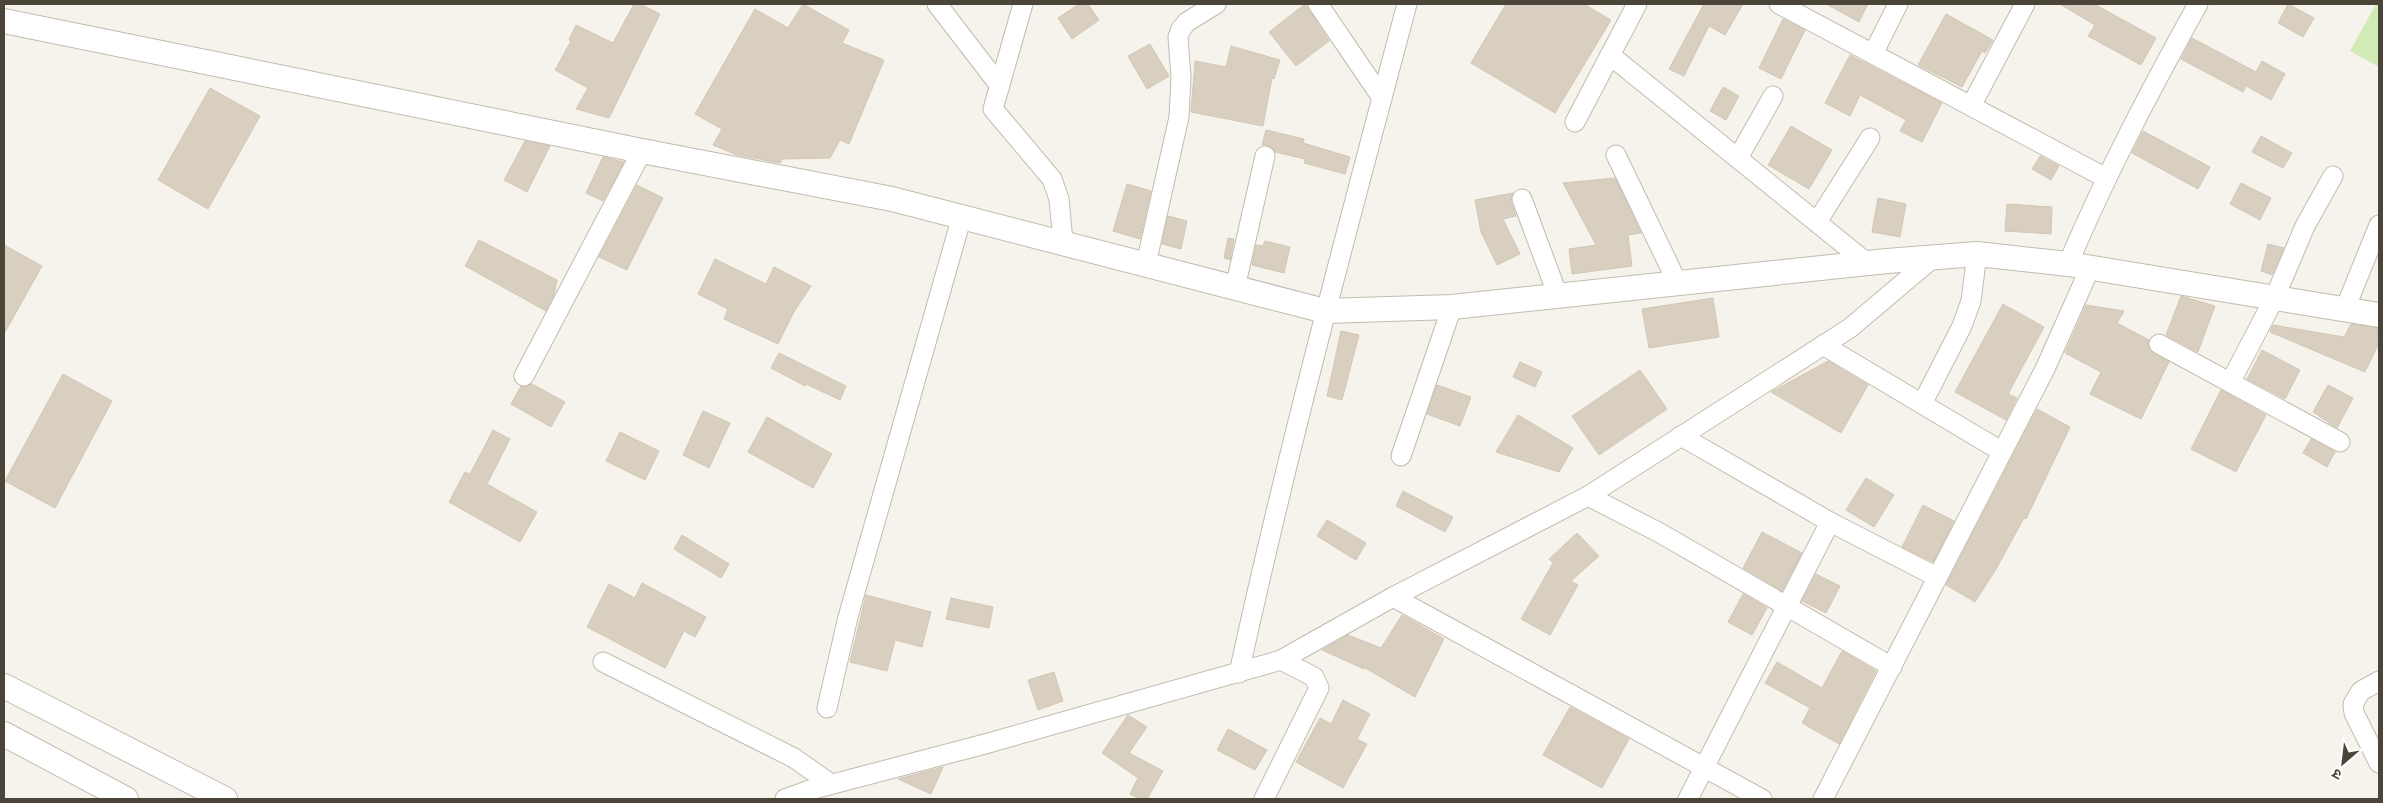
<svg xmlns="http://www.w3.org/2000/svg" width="2383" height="803" font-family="Overpass,'Noto Sans Devanagari',sans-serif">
<rect width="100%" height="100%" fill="#f6f3ec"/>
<polygon fill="#d2eab5" points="2376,4 2379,4 2379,67 2350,51"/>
<g fill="#d8cfc1" stroke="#d3c7b4">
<polygon points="634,4 640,4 660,14 609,118 576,109 588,88 555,70 571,41 569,40 576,25 613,43"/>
<polygon points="803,4 849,30 842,43 884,60 849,144 840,140 830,158 782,159 780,163 737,155 713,145 722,129 695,114 755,9 788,28"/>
<polygon points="1079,4 1088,4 1099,20 1072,39 1058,18"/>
<polygon points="1305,4 1329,41 1296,66 1269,32"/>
<polygon points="1506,4 1584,4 1611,20 1555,113 1471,63"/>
<polygon points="1704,4 1743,4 1725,35 1709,26 1684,76 1669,69"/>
<polygon points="1826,4 1868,4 1859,22"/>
<polygon points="2060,4 2094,4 2156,38 2141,65 2088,36 2095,25"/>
<polygon points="2288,4 2314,18 2303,37 2278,23"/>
<polygon points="1946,14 1993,40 1985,53 1982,51 1962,87 1918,65"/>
<polygon points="1783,19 1805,30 1781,79 1759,68"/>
<polygon points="2192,38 2256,72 2262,61 2285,74 2271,100 2246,86 2243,92 2181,59"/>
<polygon points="1150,44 1169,76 1147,89 1128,56"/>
<polygon points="1231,46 1280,60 1274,79 1272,78 1263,126 1191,112 1195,61 1226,67"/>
<polygon points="1850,55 1942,103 1922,142 1900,131 1906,120 1860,95 1850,116 1825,103"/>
<polygon points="1723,87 1739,96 1726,120 1710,111"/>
<polygon points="210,88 260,116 208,209 158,180"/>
<polygon points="1791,126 1832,150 1809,189 1768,165"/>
<polygon points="1266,130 1304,139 1303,143 1350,157 1345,174 1304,163 1305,159 1275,152 1268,145 1262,145"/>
<polygon points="2143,131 2210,167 2198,189 2132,153"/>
<polygon points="2261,136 2292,153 2283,168 2252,152"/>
<polygon points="525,141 550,146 527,192 504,180"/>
<polygon points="2040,156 2059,166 2051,180 2032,169"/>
<polygon points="603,157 624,162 603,201 586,193"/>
<polygon points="1615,178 1641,233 1628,235 1632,266 1572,274 1569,249 1596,245 1563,183"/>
<polygon points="2241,183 2271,198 2260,220 2230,204"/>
<polygon points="1127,184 1151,191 1140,239 1113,231"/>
<polygon points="637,185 663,198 627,270 599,257"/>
<polygon points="1513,193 1511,202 1516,216 1503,219 1520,254 1497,265 1481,232 1475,200"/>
<polygon points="1878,198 1906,204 1900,237 1872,232"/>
<polygon points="2007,204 2052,207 2051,234 2005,231"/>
<polygon points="1168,216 1187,221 1181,249 1162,244"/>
<polygon points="1228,238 1234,239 1230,260 1224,258"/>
<polygon points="479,240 557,280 554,295 546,311 465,266"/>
<polygon points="1265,241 1290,247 1284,273 1252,265 1256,245 1263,246"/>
<polygon points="2268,244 2284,248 2272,275 2261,271"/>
<polygon points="4,245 42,266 4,334"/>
<polygon points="715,259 766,284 774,267 811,286 794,312 778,344 724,319 728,309 698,294"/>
<polygon points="2181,296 2215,306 2198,352 2166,335"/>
<polygon points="1713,298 1719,337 1649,348 1642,309"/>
<polygon points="2003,304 2044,327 2008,394 2017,398 2006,420 1955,392"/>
<polygon points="2086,305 2124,311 2117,323 2149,340 2150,350 2169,362 2141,419 2090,394 2101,372 2065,353"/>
<polygon points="2351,324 2379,328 2379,343 2365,372 2270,332 2273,325 2344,337"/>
<polygon points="1341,331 1359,335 1342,400 1327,396"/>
<polygon points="2262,350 2300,370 2285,399 2247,379"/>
<polygon points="779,353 846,386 840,400 806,384 805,386 771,368"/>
<polygon points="1828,361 1868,385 1841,433 1771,392"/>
<polygon points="1520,362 1542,372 1535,387 1513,377"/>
<polygon points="1640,370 1667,409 1599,455 1572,416"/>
<polygon points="63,374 112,401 55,508 5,481"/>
<polygon points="532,384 565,402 551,427 511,404 521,386 525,387"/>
<polygon points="1437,385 1471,397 1460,426 1427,414"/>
<polygon points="2328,385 2353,398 2337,428 2313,412"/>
<polygon points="2221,390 2266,415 2236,472 2191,449"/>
<polygon points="2037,409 2070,427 2026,519 2024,518 1996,569 1975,602 1946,585"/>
<polygon points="703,411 730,423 709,468 683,455"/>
<polygon points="1518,415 1573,448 1559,472 1496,452"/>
<polygon points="767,417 832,454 813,488 748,452"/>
<polygon points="493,430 510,439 487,484 537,512 520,542 449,502 465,472 470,474"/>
<polygon points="620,432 659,451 645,480 606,461"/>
<polygon points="2311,439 2335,452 2327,467 2303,453"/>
<polygon points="1866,478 1894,495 1874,527 1846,510"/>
<polygon points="1403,491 1453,517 1445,532 1396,506"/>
<polygon points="1923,505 1954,521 1933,562 1902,547"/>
<polygon points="1327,520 1366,543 1356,560 1317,536"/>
<polygon points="1762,532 1802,553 1782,591 1743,568"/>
<polygon points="1577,533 1599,556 1571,581 1578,585 1550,635 1521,619 1553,563 1549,559"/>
<polygon points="682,535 729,564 721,578 674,549"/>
<polygon points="1816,574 1840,586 1826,613 1802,601"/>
<polygon points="642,583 706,617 695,637 684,631 665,668 587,627 609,584 635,598"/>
<polygon points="1743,594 1767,608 1752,635 1728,622"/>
<polygon points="866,595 931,612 922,647 895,640 887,671 850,662"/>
<polygon points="951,598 993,607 989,628 946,619"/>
<polygon points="1402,615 1444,639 1415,697 1365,668 1364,669 1322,650 1348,635 1381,648"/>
<polygon points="1842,651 1876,671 1839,744 1802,723 1810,708 1765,683 1777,662 1822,688"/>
<polygon points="1054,672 1063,701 1038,710 1028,680"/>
<polygon points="1343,700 1370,714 1357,739 1367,744 1343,788 1296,762 1320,718 1331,724"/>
<polygon points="1570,707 1629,739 1602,788 1543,755"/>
<polygon points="1128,715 1147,727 1129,753 1163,771 1147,799 1140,799 1130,794 1138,778 1102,753"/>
<polygon points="1228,729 1267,750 1255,770 1217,750"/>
<polygon points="943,767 931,794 898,779"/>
</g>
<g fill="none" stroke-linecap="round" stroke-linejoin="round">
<g stroke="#c2bbae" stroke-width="21">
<g id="minor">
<polyline points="937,4 1000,86"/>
<polyline points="1023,4 993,109 1052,179 1059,199 1063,242"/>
<polyline points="1318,4 1382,98"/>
<polyline points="1779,4 2106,178"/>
<polyline points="1873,54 1898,4"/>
<polyline points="1610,55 1867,263"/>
<polyline points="1971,106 2025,4"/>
<polyline points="1575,122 1637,4"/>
<polyline points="1616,155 1678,284"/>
<polyline points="1738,158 1773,96"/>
<polyline points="1522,199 1558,296"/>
<polyline points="1817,222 1870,138"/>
<polyline points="1146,264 1179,117 1181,77 1178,37 1181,29 1187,22 1216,4"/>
<path d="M2068,264C2106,174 2151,89 2198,4"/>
<polyline points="1235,288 1265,156"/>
<polyline points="2345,309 2379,225"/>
<polyline points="2159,344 2340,442"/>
<polyline points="1823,345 2001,451"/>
<polyline points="524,376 642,151"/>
<polyline points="2231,381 2275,297 2305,226 2333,176"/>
<polyline points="1922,404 1962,326 1971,301 1977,254"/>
<polyline points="1681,436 1830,522 1937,577"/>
<polyline points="1401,456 1452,307"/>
<polyline points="1588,496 1660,533 1892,667"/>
<polyline points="1393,597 1762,799"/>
<polyline points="603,662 794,758 831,784"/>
<path d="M1239,673C1288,448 1348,226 1407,4"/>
<polyline points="2379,681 2361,691 2353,704 2354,713 2379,763"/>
<polyline points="827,708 848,617 962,216"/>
<polyline points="785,799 810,790 985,744 1281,660 1393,597 1588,496 1850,328 1934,257"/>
<polyline points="1264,799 1319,688 1314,677 1281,660"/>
<polyline points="1688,799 1830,522"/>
<polyline points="1823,799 2045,369 2090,268"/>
</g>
</g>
<g stroke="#c2bbae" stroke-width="26">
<g id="tertiary">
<polyline points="4,21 642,151 892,199 1325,311 1452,307 1887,261 1977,254 2068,264 2379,315"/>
<polyline points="4,686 225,799"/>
<polyline points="4,734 126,799"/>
</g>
</g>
<use href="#minor" stroke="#fff" stroke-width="19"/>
<use href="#tertiary" stroke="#fff" stroke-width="24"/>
</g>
<rect width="2383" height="803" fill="none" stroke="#4b4439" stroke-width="10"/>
<g transform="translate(2343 763) rotate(208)" stroke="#ffffff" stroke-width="4" paint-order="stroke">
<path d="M0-4L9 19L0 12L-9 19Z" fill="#4b4439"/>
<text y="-8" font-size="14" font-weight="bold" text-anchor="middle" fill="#4b4439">उ</text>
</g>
</svg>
